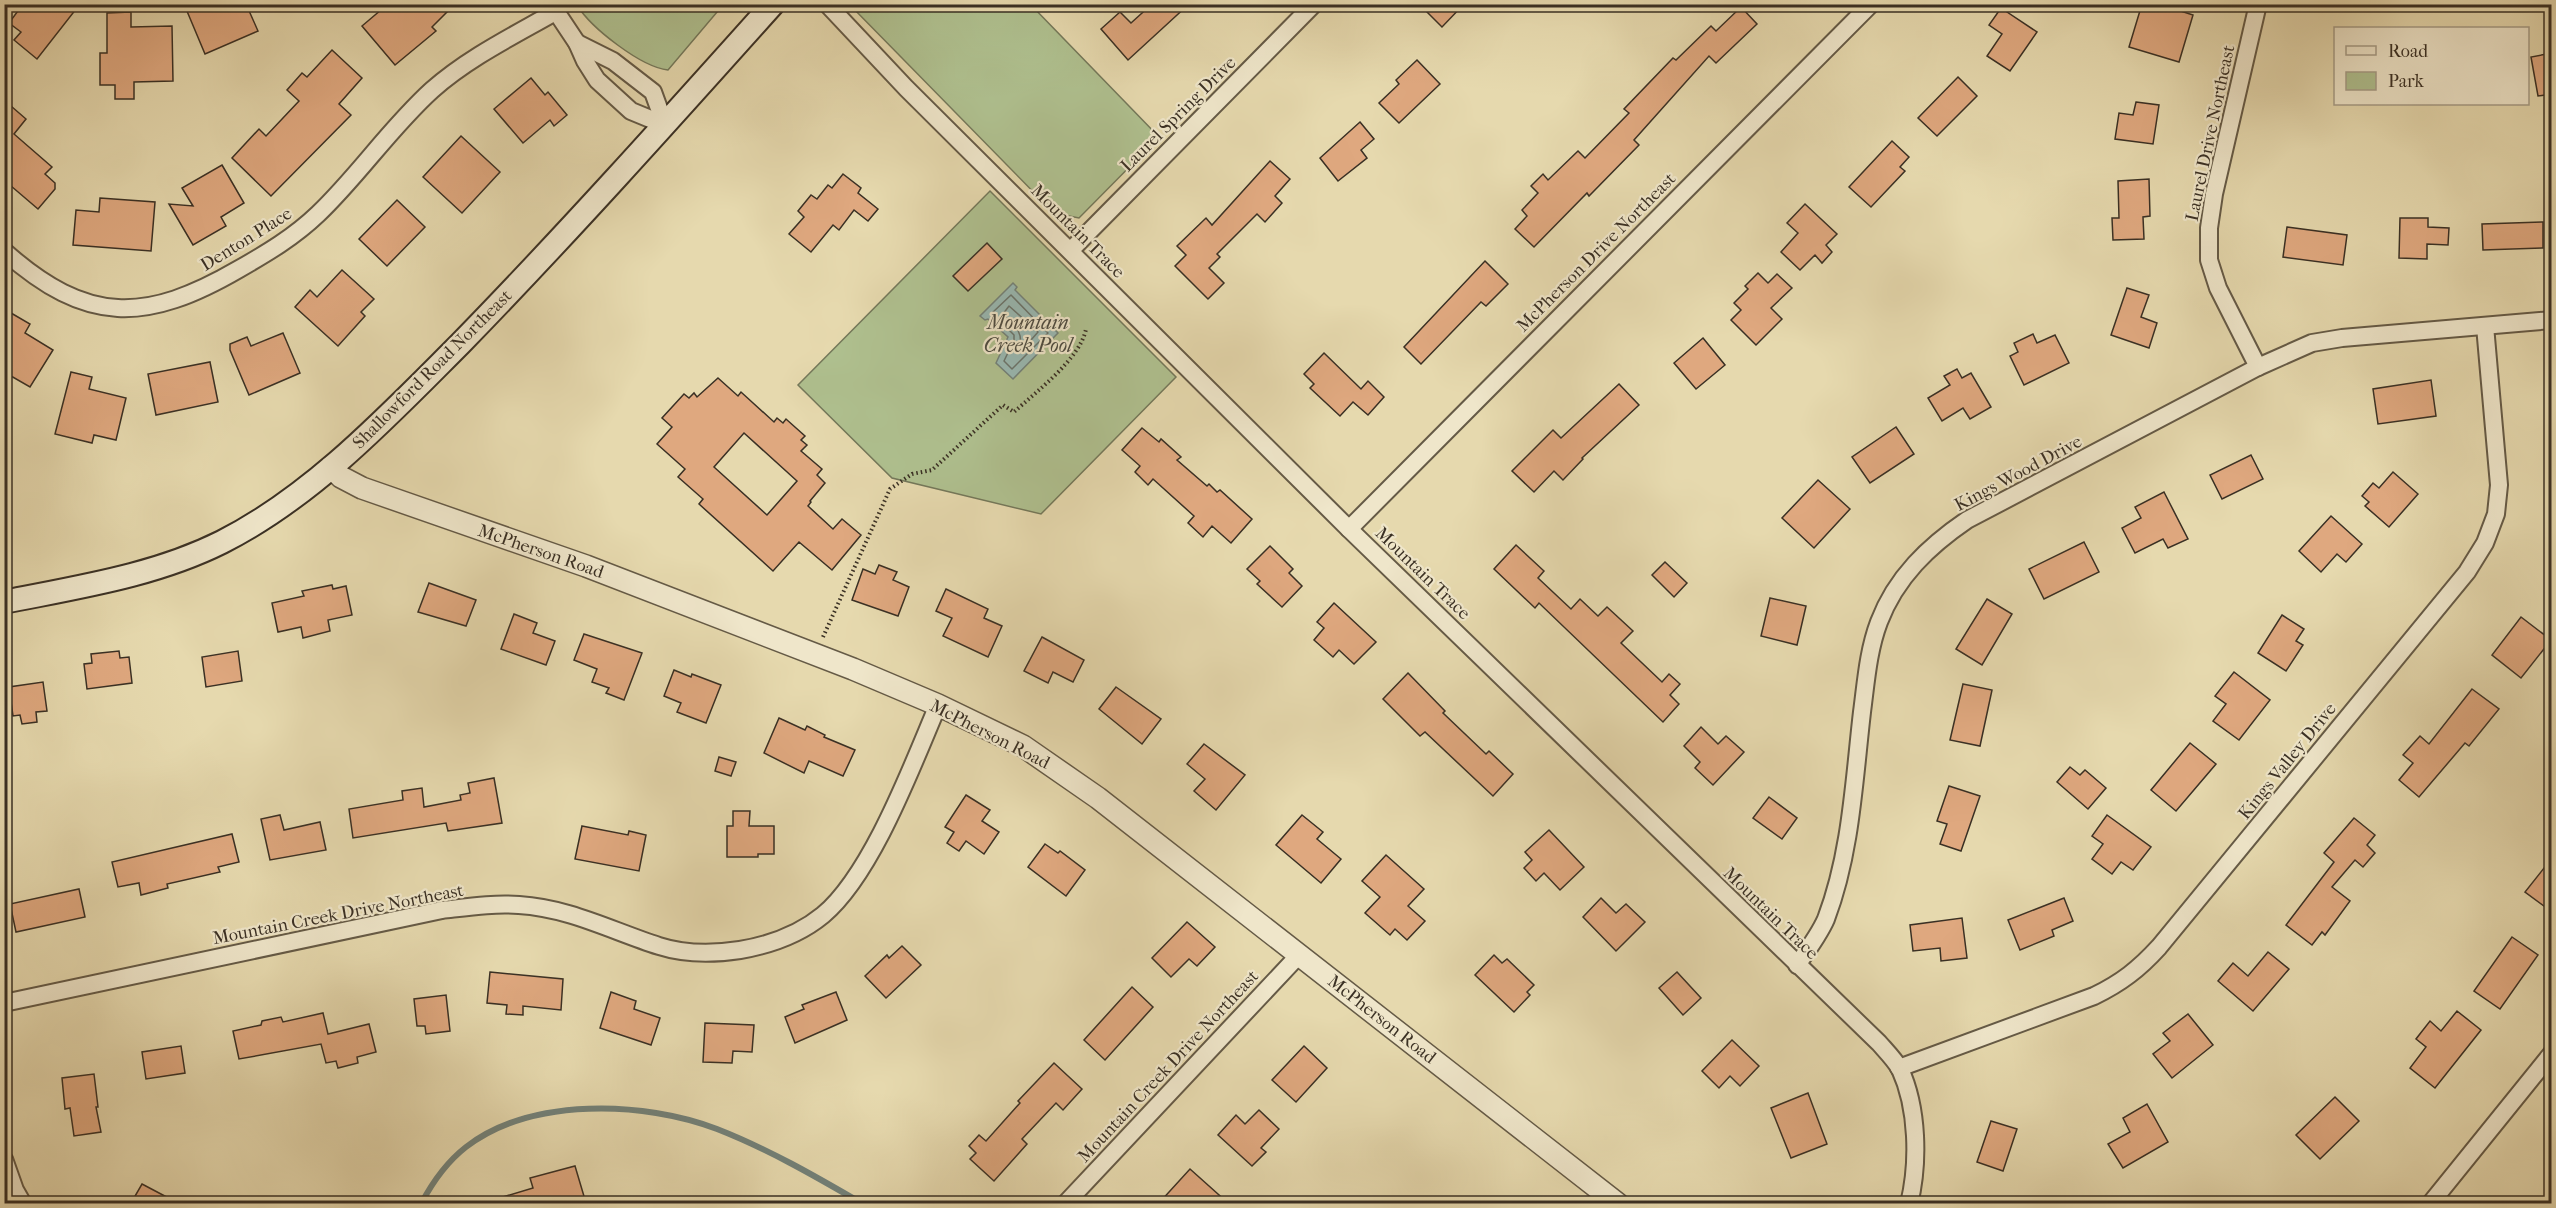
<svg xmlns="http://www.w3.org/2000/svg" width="2556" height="1208" font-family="'IM FELL French Canon',serif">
<rect width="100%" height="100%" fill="#e6d9ae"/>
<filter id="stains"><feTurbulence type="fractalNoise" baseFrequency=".00333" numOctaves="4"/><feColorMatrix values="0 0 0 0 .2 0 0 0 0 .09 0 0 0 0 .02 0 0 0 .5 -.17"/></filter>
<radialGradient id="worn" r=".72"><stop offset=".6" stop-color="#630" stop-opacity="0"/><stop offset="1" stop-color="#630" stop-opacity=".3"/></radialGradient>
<g fill="#afc08f" stroke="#74785a" stroke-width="1.5">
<path d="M577,5H723L668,70C641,67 591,28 577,5Z"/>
<polygon points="850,5 1031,5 1159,137 1079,218 1054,213"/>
<polygon points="990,191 1176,377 1041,514 892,478 798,385"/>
</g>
<polygon fill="#99b9b3" stroke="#73827a" stroke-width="1.5" points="1013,283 1017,287 1015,290 1058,333 1013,379 996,363 1008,337 988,319 985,320 980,316"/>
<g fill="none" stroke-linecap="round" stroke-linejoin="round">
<g stroke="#6a746c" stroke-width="1.5">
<polygon points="1011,295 1048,333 1012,369 1004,361 1014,340 1014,335 992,313"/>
<path d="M1009,306L1038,332L1024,348L1020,346C1023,330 1013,325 1003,314Z"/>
</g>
<path stroke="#73827a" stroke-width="6" d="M421,1204C432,1183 448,1161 466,1147C531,1097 644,1101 717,1129C768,1149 815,1176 863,1204"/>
</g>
<g fill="#dfa87f" stroke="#3a3024" stroke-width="1.5" fill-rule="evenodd">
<polygon points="23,4 80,4 37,59 14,40 21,32 9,23"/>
<polygon points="184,4 246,4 258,31 205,54"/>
<polygon points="388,4 455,4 432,27 436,31 395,65 362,26"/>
<polygon points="1152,4 1189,4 1128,60 1101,29 1120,12 1131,23"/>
<polygon points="1419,4 1464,4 1442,27"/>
<polygon points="2142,4 2159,4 2193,15 2179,62 2129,47"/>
<polygon points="1741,7 1757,24 1716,63 1709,56 1634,140 1639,145 1589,196 1587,193 1534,247 1515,229 1527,216 1522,210 1538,193 1531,186 1543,174 1548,180 1578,151 1585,158 1629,113 1624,109 1673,58 1676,60 1711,26 1716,31"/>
<polygon points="2001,8 2037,32 2010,71 1987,56 2002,34 1989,25"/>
<polygon points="131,12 131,27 172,26 173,81 134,82 134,99 115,99 115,85 100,85 100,53 107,53 107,13"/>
<polygon points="332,50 362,78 339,104 351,115 271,196 232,158 259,129 266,136 299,101 287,90 302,73 307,77"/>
<polygon points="2552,53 2552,94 2538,96 2531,57"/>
<polygon points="1417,60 1440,84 1399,123 1379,103 1399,84 1396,80"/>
<polygon points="1958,77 1977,96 1937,136 1918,118"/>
<polygon points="531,78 545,95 548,92 567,115 554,126 550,120 523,143 494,109"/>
<polygon points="4,100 26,119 14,134 52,167 45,174 55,183 55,189 38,209 4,180"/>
<polygon points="2136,102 2159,105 2153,144 2115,139 2119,113 2133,115"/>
<polygon points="1360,122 1374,139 1361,150 1367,158 1338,181 1320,158"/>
<polygon points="461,136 500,172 462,213 423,177"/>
<polygon points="1892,141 1909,157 1900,167 1905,171 1871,207 1849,187"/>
<polygon points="1270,161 1290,179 1275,196 1282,203 1265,222 1257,214 1217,254 1220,257 1209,268 1224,283 1208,299 1175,266 1186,255 1177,246 1206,218 1212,225"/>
<polygon points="222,165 244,203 221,217 226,226 193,245 169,204 193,206 182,188"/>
<polygon points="843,174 861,188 858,193 878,209 868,221 854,210 839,230 833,225 811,252 789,234 804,217 798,211 811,195 817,199 828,185 832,188"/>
<polygon points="2149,179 2150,216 2143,217 2144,239 2113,240 2112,218 2119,218 2118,181"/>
<polygon points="100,198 155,202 151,251 73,245 76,210 99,212"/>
<polygon points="397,200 425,227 387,266 359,239"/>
<polygon points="1805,204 1837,234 1826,245 1832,252 1822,263 1815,255 1800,270 1781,252 1798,233 1787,223"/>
<polygon points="2400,218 2428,218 2428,227 2449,228 2448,245 2427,244 2427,259 2399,258"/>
<polygon points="2543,222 2543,248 2483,250 2482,224"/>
<polygon points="2287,227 2347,235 2343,265 2283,257"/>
<polygon points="987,243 1002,259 968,291 953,276"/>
<polygon points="1485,261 1508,284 1486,306 1481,302 1421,364 1404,347"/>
<polygon points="342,270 374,299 361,312 365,316 338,346 295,307 310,290 317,297"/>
<polygon points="1758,273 1768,283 1777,274 1792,288 1771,308 1782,319 1756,345 1731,320 1741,310 1734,303 1748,289 1745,286"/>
<polygon points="2127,288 2149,295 2141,317 2157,323 2149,348 2111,335"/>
<polygon points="11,313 30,324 25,333 53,350 30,387 4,372 4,324"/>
<polygon points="283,333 300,373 249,395 230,350 230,344 247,337 251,346"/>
<polygon points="2033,334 2037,343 2055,335 2069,363 2024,385 2010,356 2018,352 2014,343"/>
<polygon points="1703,338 1725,365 1696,389 1674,363"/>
<polygon points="1324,353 1361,389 1368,381 1384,397 1368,415 1353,402 1340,416 1310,388 1314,384 1304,374"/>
<polygon points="210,362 218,402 156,415 148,374"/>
<polygon points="1957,369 1962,378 1971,373 1991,407 1970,419 1963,408 1942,421 1928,398 1950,385 1944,376"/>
<polygon points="71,372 92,377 89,389 126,398 116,440 94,435 92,443 55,434"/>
<path d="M718,378L738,396L741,392L774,422L777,418L783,423L786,419L805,436L801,440L807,445L801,451L822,469L817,475L825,483L810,501L811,502L808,506L833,529L842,519L861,535L832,570L799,542L773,571L699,504L703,499L678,477L685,469L657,444L672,427L662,418L684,394L689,398L694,393L697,397ZM744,433L797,481L767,515L714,467Z"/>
<polygon points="2431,380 2436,416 2378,424 2373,389"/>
<polygon points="1619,384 1639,405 1582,458 1583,459 1563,480 1554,471 1534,492 1512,471 1553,430 1561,438"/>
<polygon points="1896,427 1914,454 1870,483 1852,457"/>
<polygon points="1142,428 1159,442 1161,439 1181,457 1177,460 1207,486 1209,484 1217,492 1220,490 1252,519 1231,543 1212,526 1203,537 1188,523 1194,516 1153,479 1148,485 1135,472 1140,466 1122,450"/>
<polygon points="2251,455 2263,479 2222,499 2210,475"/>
<polygon points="2393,472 2418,494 2389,527 2365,506 2369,502 2362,496 2373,483 2379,488"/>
<polygon points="1818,480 1850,509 1814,548 1782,518"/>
<polygon points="2164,492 2188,539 2168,548 2163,539 2135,553 2122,528 2141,518 2135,507"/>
<polygon points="2331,516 2362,544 2346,562 2337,554 2321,572 2299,551"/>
<polygon points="2084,542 2099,572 2044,599 2029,569"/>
<polygon points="1516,545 1544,571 1538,578 1571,609 1580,599 1598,616 1607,607 1633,631 1621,643 1662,682 1669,674 1680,684 1670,695 1679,704 1663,722 1539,603 1535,608 1494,569"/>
<polygon points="1270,546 1293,569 1289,573 1302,586 1282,607 1257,584 1260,581 1247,569"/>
<polygon points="1665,562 1687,583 1674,597 1652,575"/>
<polygon points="879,565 897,572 893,580 909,587 898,616 852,600 863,569 875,574"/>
<polygon points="429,583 476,600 466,626 418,612"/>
<polygon points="332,585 333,589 346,586 352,615 328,620 330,631 303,638 301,627 278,632 272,603 304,596 302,591"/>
<polygon points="946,589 988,609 984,618 1002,626 988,657 943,636 952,618 936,611"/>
<polygon points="1770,598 1806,606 1797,645 1761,636"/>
<polygon points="1987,599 2012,614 1982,665 1956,649"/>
<polygon points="1334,603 1376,642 1354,664 1339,650 1333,657 1314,640 1324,628 1317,622"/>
<polygon points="514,614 537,623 533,633 555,641 546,665 501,649"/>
<polygon points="2282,615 2304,629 2296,641 2303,645 2286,671 2258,653"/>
<polygon points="2521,617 2551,640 2521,678 2492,655"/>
<polygon points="584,634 642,653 624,700 606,693 609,688 592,682 597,669 574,660"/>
<polygon points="1042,637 1084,660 1073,682 1053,672 1048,683 1024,671"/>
<polygon points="119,651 120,658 129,657 132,683 87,689 84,664 92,663 91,654"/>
<polygon points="238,651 242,681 206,687 202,657"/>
<polygon points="674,670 691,677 692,674 721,685 706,723 677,712 681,703 664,696"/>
<polygon points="2234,672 2270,700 2239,740 2213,721 2226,704 2215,696"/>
<polygon points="1408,673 1445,711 1443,713 1486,754 1489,751 1513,774 1493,796 1425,732 1420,736 1383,699"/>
<polygon points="43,682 47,711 36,712 37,722 22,724 20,715 13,716 9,687"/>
<polygon points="1963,684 1992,690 1980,746 1950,740"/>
<polygon points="1116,687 1161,719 1142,744 1099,709"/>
<polygon points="2472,689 2499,709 2469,746 2465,743 2419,797 2399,780 2413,763 2403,755 2420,736 2429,744"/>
<polygon points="779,718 805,730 807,726 825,735 824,737 855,750 843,776 809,761 804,773 764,753"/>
<polygon points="1701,727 1718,744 1726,736 1744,752 1713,785 1695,768 1700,762 1684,746"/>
<polygon points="2190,743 2216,764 2176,811 2151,790"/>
<polygon points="1204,744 1245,775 1216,810 1194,791 1205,779 1187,764"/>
<polygon points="719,757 736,762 731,776 715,771"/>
<polygon points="2070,767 2080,775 2085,770 2106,788 2088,809 2057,782"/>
<polygon points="494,778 502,823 448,831 446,823 353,838 349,809 403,800 402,791 422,788 424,807 461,800 460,795 470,793 468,783"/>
<polygon points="1949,786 1980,796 1961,851 1940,844 1947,824 1937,821"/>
<polygon points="966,795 990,810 982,821 999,832 984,854 966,841 959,851 947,843 954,832 945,827"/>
<polygon points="1769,797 1797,818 1782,839 1753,818"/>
<polygon points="733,811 750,811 749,826 774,826 774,854 758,854 758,857 727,857 727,826 733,826"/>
<polygon points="280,815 284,830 320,822 326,850 270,860 261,819"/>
<polygon points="1302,815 1323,832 1317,839 1341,859 1321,883 1276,845"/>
<polygon points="2107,815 2151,847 2133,870 2121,862 2112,874 2092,859 2103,844 2092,836"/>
<polygon points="2354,818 2375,835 2367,845 2375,853 2363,867 2355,860 2332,887 2350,901 2325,935 2322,932 2312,945 2286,925 2334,862 2324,853"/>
<polygon points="582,826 628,835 629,831 646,835 639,871 575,859"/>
<polygon points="1549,830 1584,867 1560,890 1544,873 1536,881 1524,868 1532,860 1525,852"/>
<polygon points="232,834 239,862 218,867 220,872 167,884 168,888 141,895 139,883 118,887 112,862"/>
<polygon points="1045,844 1058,853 1060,851 1085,870 1066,896 1028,867"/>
<polygon points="1386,855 1424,889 1408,906 1425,921 1407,940 1395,929 1390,935 1365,913 1380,897 1362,881"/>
<polygon points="2552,858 2552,912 2525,892"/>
<polygon points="79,889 85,917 16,932 10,904"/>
<polygon points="1601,898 1616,913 1626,904 1645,922 1616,951 1583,917"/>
<polygon points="2064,898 2073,921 2052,930 2054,936 2020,950 2008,920"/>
<polygon points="1962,918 1967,958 1941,961 1940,948 1913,951 1910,925"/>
<polygon points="1187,922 1215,947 1197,966 1189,959 1171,977 1152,958"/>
<polygon points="2512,937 2538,955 2500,1009 2474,991"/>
<polygon points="902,946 921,965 886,998 865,976 887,955 889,958"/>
<polygon points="2268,952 2289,969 2253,1011 2218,981 2233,963 2248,976"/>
<polygon points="1494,955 1502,963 1507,959 1534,985 1527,992 1530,995 1514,1012 1475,975"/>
<polygon points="490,972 563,979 561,1010 523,1006 523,1015 506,1014 507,1005 487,1003"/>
<polygon points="1677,972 1701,998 1683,1015 1659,988"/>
<polygon points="1132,987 1153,1007 1105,1060 1084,1040"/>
<polygon points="611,992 636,1001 634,1009 660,1018 651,1045 600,1028"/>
<polygon points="836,992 847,1020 795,1043 785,1017 804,1009 802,1005"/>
<polygon points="446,995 450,1031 426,1034 425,1026 417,1026 414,999"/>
<polygon points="2457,1011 2481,1030 2435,1088 2410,1068 2426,1047 2416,1039 2430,1021 2441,1031"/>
<polygon points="323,1013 328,1034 369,1024 376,1052 357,1057 358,1063 338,1068 336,1061 326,1063 321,1044 239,1059 233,1031 261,1025 262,1021 281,1017 283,1022"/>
<polygon points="2188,1014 2213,1045 2172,1078 2153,1054 2170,1041 2163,1033"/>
<polygon points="705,1023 754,1025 752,1052 733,1051 732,1063 703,1062"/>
<polygon points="1732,1040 1759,1066 1740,1086 1730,1076 1719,1088 1702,1071"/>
<polygon points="181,1046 185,1073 146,1079 142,1052"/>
<polygon points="1304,1046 1327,1068 1296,1102 1272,1080"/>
<polygon points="1054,1063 1082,1089 1063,1110 1056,1103 1022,1139 1027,1144 994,1181 970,1159 976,1153 969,1146 979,1135 986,1141 1020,1103 1018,1101"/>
<polygon points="94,1074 98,1107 96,1107 101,1132 74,1136 70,1108 65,1109 62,1078"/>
<polygon points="1808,1093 1827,1144 1791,1158 1771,1108"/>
<polygon points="2335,1097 2359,1121 2320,1159 2296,1135"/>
<polygon points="2147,1104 2168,1142 2123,1168 2108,1144 2130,1132 2123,1118"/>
<polygon points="1259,1110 1279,1129 1261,1148 1266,1152 1252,1166 1218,1135 1236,1115 1245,1124"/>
<polygon points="1991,1121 2017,1129 2003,1171 1977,1162"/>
<polygon points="575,1166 586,1203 496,1203 496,1199 533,1188 530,1178"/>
<polygon points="1190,1169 1228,1203 1159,1203"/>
<polygon points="142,1184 178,1203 131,1203"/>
</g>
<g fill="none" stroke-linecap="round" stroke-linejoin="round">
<g stroke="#655a46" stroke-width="20">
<g id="minor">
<polyline points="551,4 577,43 585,61 597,80 631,111 665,125"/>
<path d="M827,4L906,88L1349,529L1879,1043C1886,1051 1895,1060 1900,1069C1918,1108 1919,1163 1909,1204"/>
<polyline points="2258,4 2214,194 2209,228 2209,260 2218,288 2258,367"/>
<polyline points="577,43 613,61 653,92 665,125"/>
<polyline points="1071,250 1314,4"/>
<path d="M4,251C87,325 146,323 239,269C267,253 294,237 318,214C358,176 390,128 432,90C468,58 513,36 555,12"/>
<polyline points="1349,529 1871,4"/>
<path d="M1797,965C1807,951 1819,935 1826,919C1851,853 1854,781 1862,712C1866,682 1868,651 1879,622C1896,577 1929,546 1967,520L2258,367L2312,343L2342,338L2552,320"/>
<path d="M4,1003L442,910C468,907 494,903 519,905C569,908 612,931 659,946C684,954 714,954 740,950C769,945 800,934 823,915C872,874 912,766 938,705"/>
<path d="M1899,1068L2094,996C2121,983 2139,969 2159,947L2467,572L2485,543L2496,514L2499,485L2485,326"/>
<polyline points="4,1159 15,1190 23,1204"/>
<polyline points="1065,1204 1299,955"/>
<polyline points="2430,1204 2552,1053"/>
</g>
</g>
<g stroke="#655a46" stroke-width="24">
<polyline id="tertiary" points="331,467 341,477 362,488 586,566 853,669 938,705 1023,746 1098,798 1618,1204"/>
</g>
<g stroke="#3a3024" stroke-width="26">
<path id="secondary" d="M4,602C78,587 154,576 222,542C313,496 388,416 460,344C567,234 670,119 773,4"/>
</g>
<path stroke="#3a3024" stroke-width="4" stroke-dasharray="1.5 3" stroke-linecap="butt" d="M823,637L890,489L912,474L932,470L1003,405L1014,412C1037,391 1080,359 1086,329"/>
<use href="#minor" stroke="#efe6ca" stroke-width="16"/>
<use href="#tertiary" stroke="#efe6ca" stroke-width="21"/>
<use href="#secondary" stroke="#efe6ca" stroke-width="22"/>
</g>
<g text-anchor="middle" stroke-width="4.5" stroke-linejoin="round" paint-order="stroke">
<g font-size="18" fill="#3a3024" stroke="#efe6ca">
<text transform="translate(1178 114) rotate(-45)" y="6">Laurel Spring Drive</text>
<text transform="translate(2210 133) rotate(-78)" y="6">Laurel Drive Northeast</text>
<text transform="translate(1078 231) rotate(45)" y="6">Mountain Trace</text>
<text transform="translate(246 239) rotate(-32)" y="6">Denton Place</text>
<text transform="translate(1596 252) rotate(-45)" y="6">McPherson Drive Northeast</text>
<text transform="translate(432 369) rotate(-45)" y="6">Shallowford Road Northeast</text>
<text transform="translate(2018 473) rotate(-28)" y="6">Kings Wood Drive</text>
<text transform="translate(541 551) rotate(19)" y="6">McPherson Road</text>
<text transform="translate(1423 573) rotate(44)" y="6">Mountain Trace</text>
<text transform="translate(990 734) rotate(27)" y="6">McPherson Road</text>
<text transform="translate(2287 761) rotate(-51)" y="6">Kings Valley Drive</text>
<text transform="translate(1771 913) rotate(44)" y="6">Mountain Trace</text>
<text transform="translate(338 914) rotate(-11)" y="6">Mountain Creek Drive Northeast</text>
<text transform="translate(1382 1019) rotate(38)" y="6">McPherson Road</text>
<text transform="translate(1168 1066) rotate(-47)" y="6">Mountain Creek Drive Northeast</text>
</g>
<g font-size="20" font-style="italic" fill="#4d4b41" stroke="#efe6ca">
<text x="1028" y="329">Mountain<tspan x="1028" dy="23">Creek Pool</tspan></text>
</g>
</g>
<rect width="2556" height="1208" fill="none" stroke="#e6d9ae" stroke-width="24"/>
<rect x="6" y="6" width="2544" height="1196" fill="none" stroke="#3a3024" stroke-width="3"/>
<rect x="12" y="12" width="2532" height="1184" fill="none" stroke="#3a3024" stroke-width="1.5"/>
<rect x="2334" y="27" width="195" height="78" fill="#efe6ca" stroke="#a79d88" stroke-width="1.5"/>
<rect x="2346" y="46" width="30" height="9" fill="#efe6ca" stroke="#a79d88" stroke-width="1.5"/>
<text x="2388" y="57" font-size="18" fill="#3a3024">Road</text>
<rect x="2346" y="72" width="30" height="18" fill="#afc08f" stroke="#a79d88" stroke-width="1.5"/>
<text x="2388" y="87" font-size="18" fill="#3a3024">Park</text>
<rect width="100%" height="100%" filter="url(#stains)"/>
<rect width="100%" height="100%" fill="url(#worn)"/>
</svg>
